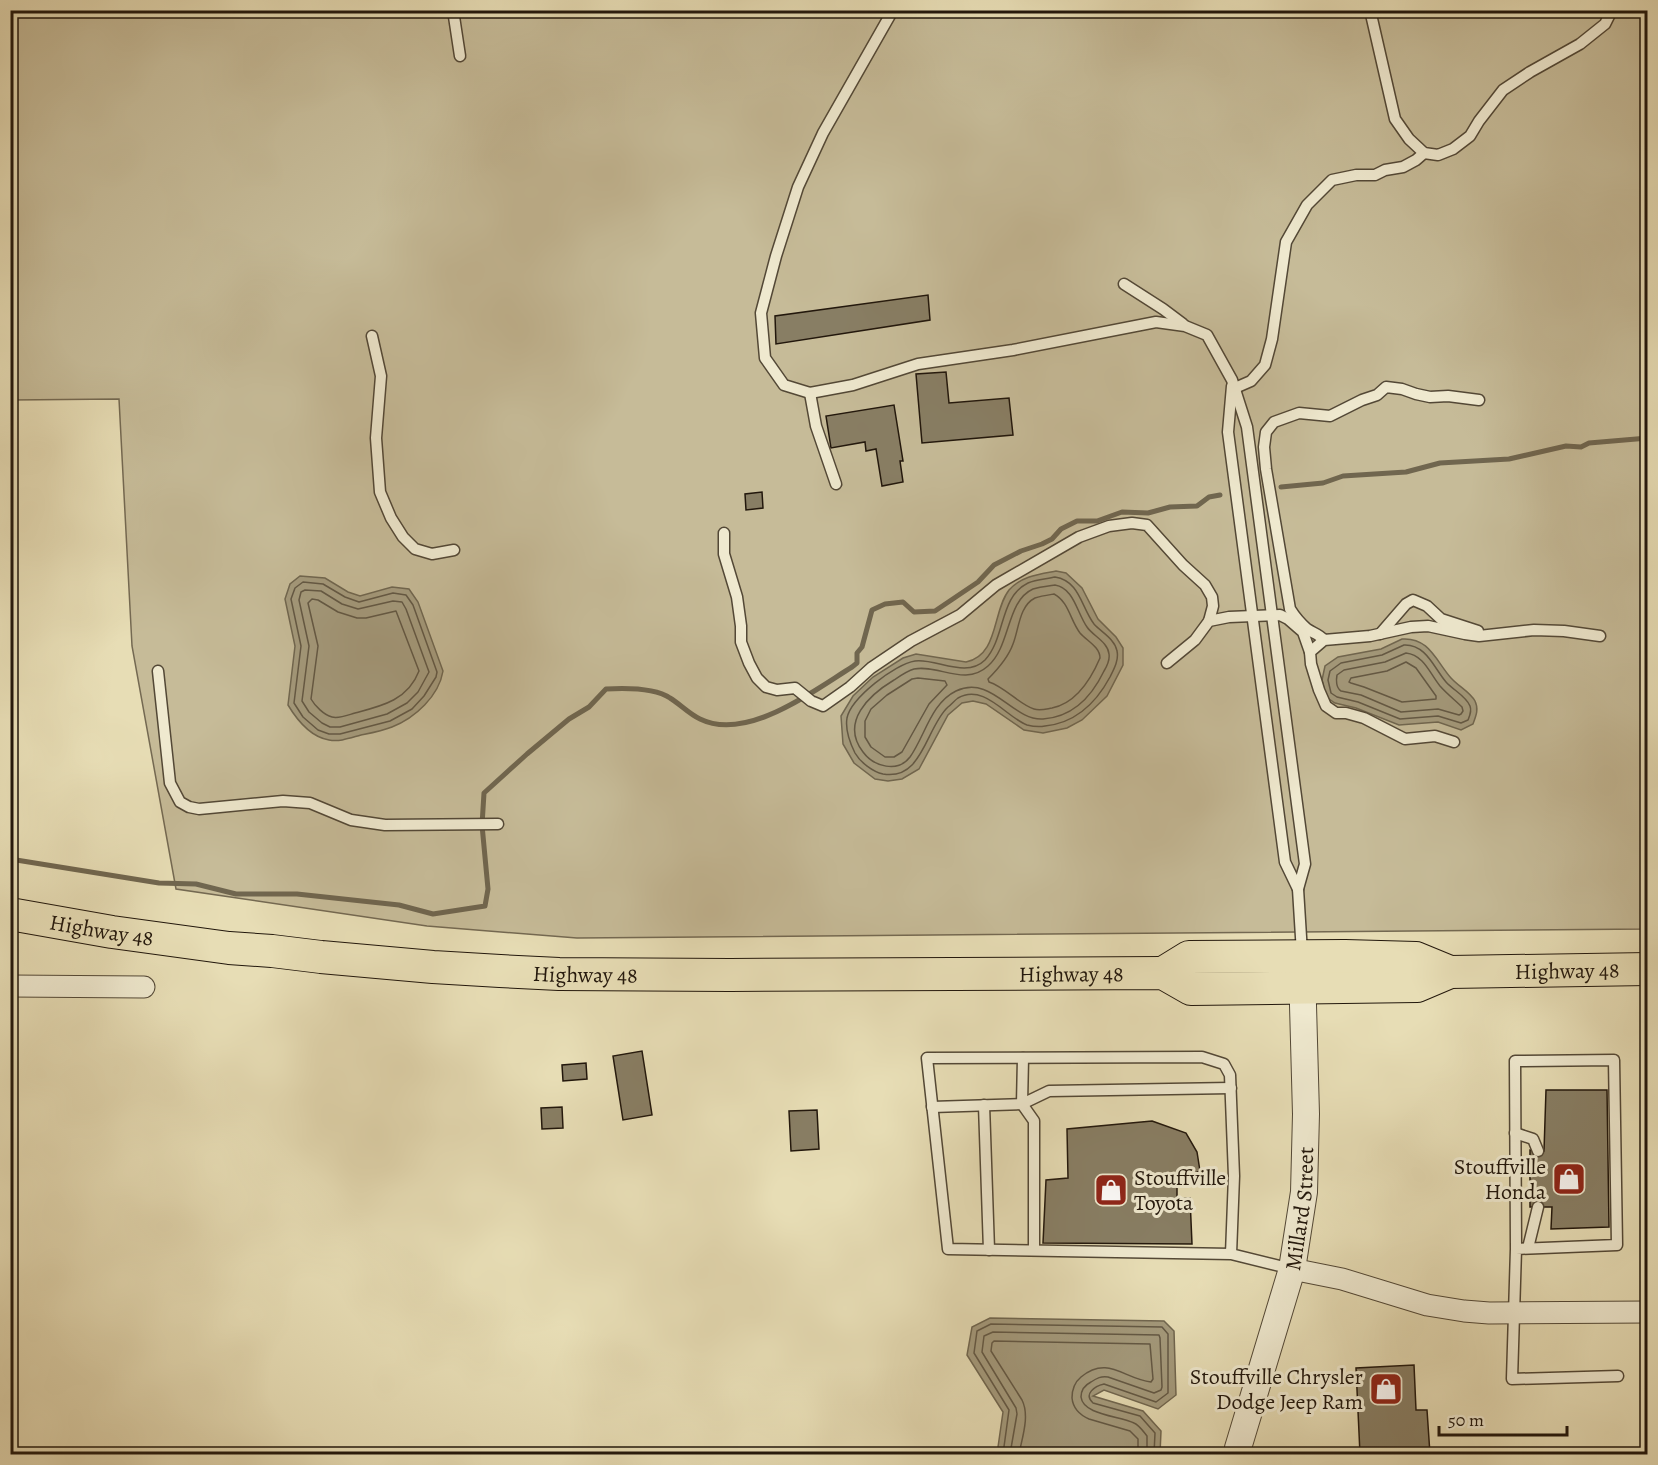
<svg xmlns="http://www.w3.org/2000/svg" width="1658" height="1465" font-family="Alegreya,serif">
<rect width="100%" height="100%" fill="#e7ddb5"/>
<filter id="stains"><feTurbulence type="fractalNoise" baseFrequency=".00333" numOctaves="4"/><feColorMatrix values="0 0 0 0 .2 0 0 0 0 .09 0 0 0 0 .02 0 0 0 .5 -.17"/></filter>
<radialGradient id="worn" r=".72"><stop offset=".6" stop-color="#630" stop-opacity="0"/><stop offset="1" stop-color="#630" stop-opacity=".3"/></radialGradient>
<polygon fill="#c6bb98" stroke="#746952" stroke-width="1.5" points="10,11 1647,11 1647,929 577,938 427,926 176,889 132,646 119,399 11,400"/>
<g fill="#a49a7c" stroke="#70664f" stroke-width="1.5">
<path d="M1056,571L1066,573L1082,588L1098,619L1116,637L1123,648V665L1107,696L1082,720L1067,728L1043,733L1024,730L986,704L973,701L962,703L948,715L919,769L902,779L888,781L875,779L854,763L843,744L841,716L853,696L873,677L903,658L916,654L966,662C999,655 992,612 1009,590C1021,576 1040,574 1056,571Z"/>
<path d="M300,576L325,578L348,592L360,596L392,587L409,589L418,602L443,671C439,696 415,718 392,727C382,731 371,733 361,735C350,738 340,742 329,740C311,737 297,720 288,705L295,646L285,599L290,584Z"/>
<path d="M1402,639C1429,637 1436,661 1451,678C1458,686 1470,692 1475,701C1479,709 1476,716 1473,724L1461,730L1438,722L1399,725L1356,708L1335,703L1326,697L1322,680L1325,666L1338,657L1381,649Z"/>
<polygon points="990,1318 1164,1321 1174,1331 1176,1395 1158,1409 1104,1390 1093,1396 1143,1411 1161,1431 1160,1454 997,1454 1003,1412 967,1355 972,1327"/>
</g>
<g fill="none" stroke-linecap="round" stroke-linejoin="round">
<g stroke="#635844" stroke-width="1.5">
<path d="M1055,577C1080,581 1081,607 1094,624C1101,632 1115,639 1117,651C1119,660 1114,669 1110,677C1096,703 1075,723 1045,726C1040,727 1031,726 1027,725C1006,717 984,683 958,698C955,700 951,705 948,707C926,727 923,781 883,774C873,772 860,762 855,753C850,743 845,730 847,718C851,698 895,664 915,661C936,658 966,679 985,660C1006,637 999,597 1028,583C1036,579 1047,579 1055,577Z"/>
<polygon points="303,582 323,584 345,597 359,602 393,593 406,595 413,605 437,672 436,677 424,696 412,709 390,721 340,734 329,734 318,730 303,717 294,703 301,646 291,599 295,588"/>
<path d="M1055,585C1074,588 1077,613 1087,627C1093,636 1108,642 1109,654C1110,660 1107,666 1104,671C1092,696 1073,717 1043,719C1012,721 992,674 956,691C931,703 925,736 910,757C898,773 874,767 863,752C840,722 869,695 894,680C900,676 907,671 914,669C938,664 965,687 988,666C1011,646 1006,601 1033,589C1039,587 1048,586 1055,585Z"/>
<polygon points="305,590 321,591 342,604 358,609 393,601 402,602 406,609 429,672 418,692 407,703 387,714 340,727 330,727 322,723 309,712 302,701 309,646 299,600 301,592"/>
<path d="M1054,594C1069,602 1070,620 1080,633C1087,641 1100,647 1100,658C1091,679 1077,703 1052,708C1046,709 1040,711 1034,709C1020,705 1005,687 989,682L988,679C998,669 1008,658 1013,644C1019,629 1019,606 1035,598C1041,596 1048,595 1054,594Z"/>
<path d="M312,599L318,600L338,612L357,618H366L396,611L419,671C408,700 382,706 355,713C348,715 339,719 332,717C324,715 315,706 311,699L318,646L308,603Z"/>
<path d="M1404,645C1426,644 1434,668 1446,682C1453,690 1466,696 1470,706C1472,711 1470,715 1468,720L1461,723L1438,716L1400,719L1358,702L1337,697L1331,693L1328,680L1330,671L1341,663L1382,655Z"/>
<path d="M1406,653C1424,655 1430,674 1440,686C1447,694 1455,700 1462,707L1463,711L1461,714L1459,715L1438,709L1401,712L1361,695L1341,691C1336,688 1336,680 1337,675L1344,670L1385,662Z"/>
<polygon points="1406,662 1416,668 1436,696 1436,699 1402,702 1364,687 1351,683 1349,682 1351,678 1387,671"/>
<polygon points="918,678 945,681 947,685 929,704 902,752 894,757 885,757 871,747 865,737 865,721 871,709 887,695 912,679"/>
<path d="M1003,1454L1009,1410L974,1353L977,1331L991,1324L1162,1327L1168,1334V1393L1156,1402L1104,1384C1095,1386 1083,1394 1093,1403L1140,1416L1155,1433L1154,1454"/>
<path d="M1010,1454L1017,1414L1016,1408L982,1352L984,1336L993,1332L1159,1335L1160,1338L1162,1387L1161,1390L1154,1393L1108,1377C1101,1376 1097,1378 1091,1382C1085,1385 1081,1390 1081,1397C1083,1415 1120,1416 1134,1423C1139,1425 1143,1431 1147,1436V1454"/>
<path d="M1019,1454C1022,1438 1030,1416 1022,1400L991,1351L992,1343L994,1341L1150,1344L1153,1379L1151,1382C1124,1379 1108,1355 1081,1377C1075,1382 1072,1390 1072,1398C1073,1408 1080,1415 1089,1419L1130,1431L1138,1439V1454"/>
</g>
<g stroke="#70664f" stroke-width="5">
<polyline points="1281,487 1323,483 1343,476 1406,472 1440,463 1509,459 1566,446 1581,447 1589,443 1648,438"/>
<path d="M10,859L159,883L196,884L236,894H297L399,905L433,914L485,906L488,889L482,825L484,793L527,754L569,719L589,707L606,689C624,688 655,688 670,698C680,704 689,714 700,719C747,742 813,691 852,667L857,663V653L862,647L872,610L885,604L903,602L914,612L935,611L978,582L994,565L1021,551L1042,544L1052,539L1061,529L1077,521H1097L1122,512L1148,513L1170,507L1197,506L1209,497L1220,495"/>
</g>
</g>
<g fill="#887e64" stroke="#22170c" stroke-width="1.5">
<polygon points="928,295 930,320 776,344 775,316"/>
<polygon points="946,372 949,403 1009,398 1013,435 922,443 916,374"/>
<polygon points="894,405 903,461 900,461 903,482 882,486 876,449 866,451 865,442 831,448 826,416"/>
<polygon points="762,492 763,508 746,510 745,494"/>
<polygon points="642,1051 652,1115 623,1120 613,1056"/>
<polygon points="586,1063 587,1079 563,1081 562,1065"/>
<polygon points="1546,1090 1607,1090 1609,1227 1551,1229 1552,1207 1530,1207 1530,1150 1544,1151"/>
<polygon points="562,1107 563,1128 542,1129 541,1108"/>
<polygon points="817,1110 819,1149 791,1151 789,1111"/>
<polygon points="1152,1121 1186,1133 1197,1152 1200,1171 1177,1181 1177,1199 1190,1198 1192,1244 1043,1243 1046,1180 1068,1178 1067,1129"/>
<polygon points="1414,1365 1416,1410 1427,1410 1430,1454 1360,1454 1356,1368"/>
</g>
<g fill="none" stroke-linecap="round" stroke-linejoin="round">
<g stroke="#534836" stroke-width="13">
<g id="service">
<polyline points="453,10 460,56"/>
<polyline points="893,10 823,133 798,187 776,256 761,313 765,358 784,385 810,393 853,385 918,364 1013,350 1156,322 1185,326 1207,335 1232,380 1247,427 1305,864 1298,889 1302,953"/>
<polyline points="1370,10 1395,119 1409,139 1424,153 1438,155 1453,149 1470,136 1479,121 1503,90 1530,72 1580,44 1605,24 1612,10"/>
<polyline points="1124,284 1163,309 1183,324"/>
<polyline points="372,336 381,376 376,438 380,492 391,518 403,537 415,549 432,554 454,550"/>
<polyline points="1232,386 1228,432 1285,862 1298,889"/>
<polyline points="1235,388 1251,381 1265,365 1272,339 1286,242 1307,205 1332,180 1356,175 1375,175 1385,170 1403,167 1416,160 1424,153"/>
<polyline points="810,393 816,426 836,484"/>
<polyline points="724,533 724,554 737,597 741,626 741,642 749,663 757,678 766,687 777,690 795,688 811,701 823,706 850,687 871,668 911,641 960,615 996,585 1079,537 1109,526 1132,523 1147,525 1183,565 1205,585 1212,597 1213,606 1209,621"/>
<polyline points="1380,634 1406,604 1413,600 1427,606 1441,619 1478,631"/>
<path d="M1324,640C1319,634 1313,633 1307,629C1300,623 1295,617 1290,609L1266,469L1264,447L1266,432L1274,422L1299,413L1330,416L1362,400L1377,395L1386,387L1402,389L1416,394L1430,397L1448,396L1479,400"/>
<polyline points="1167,663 1195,640 1209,621 1229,617 1280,615 1288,619 1303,632 1310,652"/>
<polyline points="158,671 170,783 180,802 189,807 199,809 283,801 310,803 351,820 385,825 498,824"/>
<polyline points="1454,742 1435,736 1405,739 1364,718 1346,713 1336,713 1326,706 1319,690 1311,664 1310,652 1324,640 1370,636 1411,627 1428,626 1465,634 1479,636 1534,630 1564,631 1600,636"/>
<polyline points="1023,1058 1022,1104 1034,1121 1034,1250"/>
<polyline points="984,1105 989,1250"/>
<polyline points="932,1107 1022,1104 1049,1091 1231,1088"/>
<polyline points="1515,1133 1533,1139 1538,1151"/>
<polyline points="1528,1248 1538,1207"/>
<polyline points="1516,1249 1515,1061 1614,1060 1617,1245 1516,1249 1512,1379 1618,1376"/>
<polyline points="1231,1254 1234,1176 1230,1075 1224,1064 1202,1057 927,1058 948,1249 1231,1254 1292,1269"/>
</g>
</g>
<g stroke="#534836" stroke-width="23">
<g id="minor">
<polyline points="10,986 144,987"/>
<polyline points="1292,1269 1342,1279 1427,1305 1464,1311 1489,1313 1648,1312"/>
</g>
</g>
<g stroke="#534836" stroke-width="28">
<g id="tertiary">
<path id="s1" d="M1237,1454L1238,1448L1292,1269L1304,1192L1306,1114L1302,969"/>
</g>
</g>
<g stroke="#22170c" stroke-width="34">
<g id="primary">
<path id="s2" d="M10,914L112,932L229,948L272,951L321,957L433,967L500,971L559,974L730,975L1163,973L1191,989L1417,986L1450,972L1648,969"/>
<polyline points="1163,973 1189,957 1345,956 1416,958 1450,972"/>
</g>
</g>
<use href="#service" stroke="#efe9cf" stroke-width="10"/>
<use href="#minor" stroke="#efe9cf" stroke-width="21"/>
<use href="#tertiary" stroke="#efe9cf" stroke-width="26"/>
<use href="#primary" stroke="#e7ddb5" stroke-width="32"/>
</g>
<defs>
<g id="shop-square" transform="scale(1.725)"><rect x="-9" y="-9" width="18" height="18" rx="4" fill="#8f2418" stroke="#efe9cf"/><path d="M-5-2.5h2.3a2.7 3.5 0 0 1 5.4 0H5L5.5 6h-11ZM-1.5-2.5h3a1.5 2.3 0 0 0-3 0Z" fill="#fff"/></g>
</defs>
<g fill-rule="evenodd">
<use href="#shop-square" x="1569" y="1179"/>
<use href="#shop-square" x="1111" y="1190"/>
<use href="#shop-square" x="1386" y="1389"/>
</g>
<g text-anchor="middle" stroke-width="6" stroke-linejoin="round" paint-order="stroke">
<g font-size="22" fill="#22170c" stroke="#efe9cf">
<text dy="8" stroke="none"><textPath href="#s2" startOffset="93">Highway 48</textPath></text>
<text dy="8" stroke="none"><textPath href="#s2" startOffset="1568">Highway 48</textPath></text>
<text dy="8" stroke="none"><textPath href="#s2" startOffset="579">Highway 48</textPath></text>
<text dy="8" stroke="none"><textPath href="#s2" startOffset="1065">Highway 48</textPath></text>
<text dy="8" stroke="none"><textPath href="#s1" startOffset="254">Millard Street</textPath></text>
</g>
<g font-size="22" fill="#22170c" stroke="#efe9cf" text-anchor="end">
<text x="1546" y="1174">Stouffville<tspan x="1546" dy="25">Honda</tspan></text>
<text x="1134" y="1185" text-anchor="start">Stouffville<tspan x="1134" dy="25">Toyota</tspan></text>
<text x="1363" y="1384">Stouffville Chrysler<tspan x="1363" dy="25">Dodge Jeep Ram</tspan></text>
</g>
</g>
<rect width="1658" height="1465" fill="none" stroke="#e7ddb5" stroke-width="36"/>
<rect x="12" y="12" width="1634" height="1441" fill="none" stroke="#22170c" stroke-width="3"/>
<rect x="18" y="18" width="1622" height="1429" fill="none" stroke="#22170c" stroke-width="1.5"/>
<path d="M1439 1426v9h128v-9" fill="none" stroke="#22170c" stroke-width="3"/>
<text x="1448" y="1426" font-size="18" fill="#22170c" stroke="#efe9cf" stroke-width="4.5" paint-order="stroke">50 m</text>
<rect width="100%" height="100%" filter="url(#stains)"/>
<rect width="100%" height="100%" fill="url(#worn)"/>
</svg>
